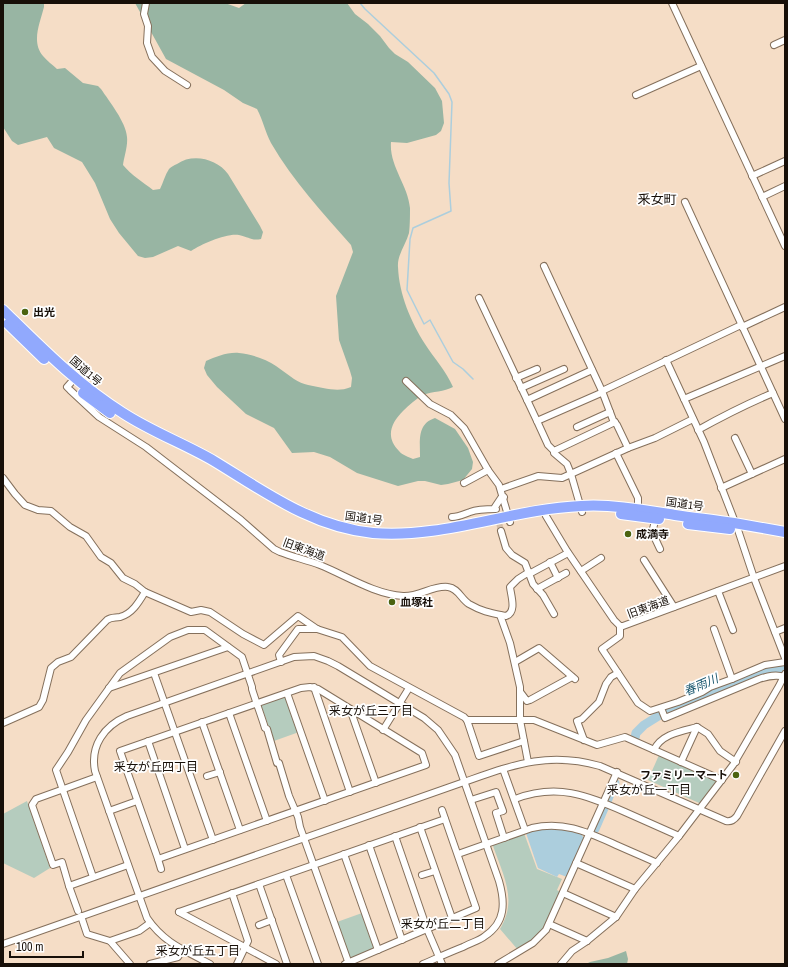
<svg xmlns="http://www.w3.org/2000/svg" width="788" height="967" font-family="'Archivo Narrow','Noto Sans JP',sans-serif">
<rect width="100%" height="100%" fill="#f5ddc6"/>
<g fill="#b5ccbe">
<polygon points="283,696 286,697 299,732 274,741 261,705 262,703"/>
<polygon points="659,755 716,780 717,782 702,803 699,803 648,780"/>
<polygon points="27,801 50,868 34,878 3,863 3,814"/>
<path d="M524,833L537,869L562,879L557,890L560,892C554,908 549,928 534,940C529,944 523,947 518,950L500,929C518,900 503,875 493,846V844Z"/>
<polygon points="362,913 374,947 373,950 352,959 350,958 337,922"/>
</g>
<g fill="#98b5a3">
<path d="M3,3H44V7C40,23 31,42 43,56C47,61 53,65 57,69L65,68L83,83L98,86L101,89C109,101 126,122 127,137C128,146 124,157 123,165C131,175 143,182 153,190L160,189C163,183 165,175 169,169C171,167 174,165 177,164C193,153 217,159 228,174L260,226L263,232L261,239C251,241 249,237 239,235C226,233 202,244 191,251L178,246L153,257L145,258L138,256L119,233L110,219L95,183L82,162L54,148L47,137L18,145L12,141L3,127Z"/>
<path d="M135,3H225L239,8L246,3H347L355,14L368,24L380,36L389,48L395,54L408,62L435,88L442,101L444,123L441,131L436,135L407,143L391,142C389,166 408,185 410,208C410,215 410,226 409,233C406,244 397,255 398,267C399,294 411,322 425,344C434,358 446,371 453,387C444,392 433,391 423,395C416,399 409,405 403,411C391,423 385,437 399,451C402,455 409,457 413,459L420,457C420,440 417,424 435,418L455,429L468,448L473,462L472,469L463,480L448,484L441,485L425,481H418L398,486L357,473L330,457L314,452L292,453L274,428L246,414L217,387L207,375L204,368L206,361C216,357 227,352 239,353C251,354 266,359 276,366C282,370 288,375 294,379C303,385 313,386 323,388C334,390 341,391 351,387L352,378L350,371L339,340L336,296L353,252L351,245C323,213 293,181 271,143C265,132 263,120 257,109L243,103L224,90L166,59Z"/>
<polygon points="626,951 628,959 627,964 586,964 590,962 608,958"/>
</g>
<polygon fill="#accedd" points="551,827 583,833 582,836 585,838 567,877 559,874 557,877 538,868 526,833"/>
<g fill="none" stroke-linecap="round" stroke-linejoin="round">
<polyline stroke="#accedd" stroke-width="1.5" points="360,3 365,9 434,73 449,94 452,102 449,183 451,211 413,228 410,239 407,290 424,324 430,320 453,362 463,369 473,379"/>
<g stroke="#accedd" stroke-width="9">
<polyline points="635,738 636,733 644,725 660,715 763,673 774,670 785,670"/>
<polyline points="593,830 595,829 615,783"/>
</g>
<polyline stroke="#d4beaa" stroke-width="6" stroke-dasharray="6 3" stroke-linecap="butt" points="497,514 501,531"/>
<g stroke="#85705c" stroke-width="8">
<g id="minor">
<polyline points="146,3 144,14 148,26 147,43 152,57 165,71 187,85"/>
<polyline points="672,3 785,246"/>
<polyline points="774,45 785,40"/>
<polyline points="636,95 701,66"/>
<polyline points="752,176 785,161"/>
<polyline points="762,197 785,186"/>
<polyline points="685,202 785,419"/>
<polyline points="479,298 537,421 548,445 554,451 615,422"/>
<polyline points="742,327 785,307"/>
<polyline points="666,360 704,442 738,530 754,578 785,658"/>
<path d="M75,378L67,387L70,390L99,417L146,447L241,520L274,549L280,552C293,557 307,560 320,565C347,576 374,594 403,596C419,597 433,585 448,587C458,588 461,599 469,604C483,612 491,613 506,616C517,612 511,596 510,587L518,579L529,572"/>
<polyline points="516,378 537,369"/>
<polyline points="406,381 430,404 451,415 464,428 488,470 499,485 510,522"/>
<polyline points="521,388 564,369"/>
<polyline points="602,391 741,325"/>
<polyline points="684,399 785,356"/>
<polyline points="527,400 592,370"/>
<polyline points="537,421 601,393"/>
<polyline points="577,427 610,412"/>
<path d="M698,430C723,416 747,404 773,393"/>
<polyline points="735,438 752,474"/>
<polyline points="628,448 655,438 693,419"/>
<polyline points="554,451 554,453 567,464 571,474 582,512"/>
<polyline points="616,453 638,498 638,509"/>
<polyline points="3,478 15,494 25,505 38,510 51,511 70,527 86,536 101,557 111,563 123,578 135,584 145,592 191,612 201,610 210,612 243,634 264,645 298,616 317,629 342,637 370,666 464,717 467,720 479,756 524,741"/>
<polyline points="464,483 488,470"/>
<polyline points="721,488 785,459"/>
<polyline points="501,489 538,476 562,478 628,448 617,425 613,420 602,391 544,266"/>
<polyline points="546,516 567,551 614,620 620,626 623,626 785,566"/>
<path d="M452,517C459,517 464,514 470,512C478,509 487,509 496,509L495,507L501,498L504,497"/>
<polyline points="656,518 652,532 660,549"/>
<polyline points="501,531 506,548 512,555 525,563 533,584 543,595 554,614"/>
<polyline points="644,560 674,607"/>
<polyline points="550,562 558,578"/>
<polyline points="581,571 601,558"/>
<polyline points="529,574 568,553"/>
<polyline points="537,589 566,573"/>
<polyline points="718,591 733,630"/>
<polyline points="500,615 510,643 520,687 520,720 528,762"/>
<polyline points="620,626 620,636 602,649 638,703 650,711 678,702 702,692 710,687 732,679 765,665 785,662"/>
<polyline points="714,629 732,679"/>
<polyline points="775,632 785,628"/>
<polyline points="281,662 279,655 298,629 317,629"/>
<polyline points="515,662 539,648 575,679"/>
<polyline points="154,673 213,840"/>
<polygon points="310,687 318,689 422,753 426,765 158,859 120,751 301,688"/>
<polyline points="314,687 350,792"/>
<polyline points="109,688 228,647"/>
<polyline points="287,693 325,801"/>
<polyline points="521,693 527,701 530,700 572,677"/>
<path d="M661,708L665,718L759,679C768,676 776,674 785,677"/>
<polyline points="350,709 376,783"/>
<polyline points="229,713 267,821"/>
<polyline points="467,720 534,720 597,745 625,737 722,780"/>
<polyline points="202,722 240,830"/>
<path d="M3,723L39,707L43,700L51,668L58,662L71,657L107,620C111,617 115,618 120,617C132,614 139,602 145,592"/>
<polyline points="383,730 409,688"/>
<polyline points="584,740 577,721 582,719 599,702 606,684 611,677 618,673"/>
<polyline points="148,741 185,849"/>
<path d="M654,750C661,734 682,731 697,727L708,734L720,751L736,762"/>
<polyline points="681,762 697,727"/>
<polyline points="503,769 525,830"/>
<polyline points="207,776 220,772"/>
<polyline points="97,777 36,799 32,805 53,865 62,862 69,886 128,865"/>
<path d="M515,799C557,783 586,795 625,812C643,820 661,828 679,836"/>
<polyline points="471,800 496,792 503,811 496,813 504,838"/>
<polyline points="109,811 137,801"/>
<polyline points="420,827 452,918"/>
<polyline points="395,836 427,929 442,964"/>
<polyline points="369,845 402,940"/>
<polyline points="344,854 378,950"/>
<path d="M458,854L532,828C562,821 585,831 612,843C627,850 642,856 657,863"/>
<polyline points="158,859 161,869"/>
<polyline points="576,863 635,889"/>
<polyline points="286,875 318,964"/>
<polyline points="422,875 435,871"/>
<path d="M93,877L56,770L68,752L86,720L120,673L170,637L188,630H205L242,657L252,687V689C256,702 261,715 265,728L267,729L277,763H279L289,796L298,817L300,827L349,964"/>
<polyline points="259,884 287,964"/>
<polyline points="69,886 78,911"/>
<polyline points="232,893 248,941 237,964"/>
<polyline points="563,893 616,917"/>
<polyline points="179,912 445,819"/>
<polyline points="179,912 276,964"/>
<polyline points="81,916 87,934 110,941 130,964"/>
<polyline points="549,924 587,941"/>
<polyline points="259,925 272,920"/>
<polyline points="110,941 139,931 150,923"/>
<path d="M3,944L464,782C513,765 548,751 600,766L726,821C731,822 734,820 737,816L785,731"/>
<polyline points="150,964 178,957 183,949"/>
<path d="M210,964C184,950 164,943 147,918L95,771C90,746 104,726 127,716L294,657L314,656L328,661L338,666L424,718L438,730L455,755L499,881C505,902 506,922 485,936C479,941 470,943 463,947C450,952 437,958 423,964"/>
<polyline points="345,964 476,908 442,810"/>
<polyline points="498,964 533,943 546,930 617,772"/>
<polyline points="561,964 572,951 587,941 616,917 635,889 679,836 733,765 779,686 785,674"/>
</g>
</g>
<g stroke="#fff" stroke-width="12">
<g id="highway">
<path d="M3,310C41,347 78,385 123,413C152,432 185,444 214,461C265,492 312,527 373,533C443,539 511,509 581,506C612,504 644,510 675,515C695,518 715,520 734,523C751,526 768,529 785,532"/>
<polyline points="8,324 44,359"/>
<polyline points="83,393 110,413"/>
<polyline points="621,514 659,519"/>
<polyline points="688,524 730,529"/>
</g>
</g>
<use href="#minor" stroke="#fff" stroke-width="6"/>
<use href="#highway" stroke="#91a9fd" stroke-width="10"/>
</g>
<g fill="#4b6310" stroke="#fff" stroke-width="1.5">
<circle cx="25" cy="312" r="4"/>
<circle cx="628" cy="534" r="4"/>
<circle cx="392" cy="602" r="4"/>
<circle cx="736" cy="775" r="4"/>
</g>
<g text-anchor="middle" stroke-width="3.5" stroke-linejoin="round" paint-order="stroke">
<g font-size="11" font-weight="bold" fill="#170f08" stroke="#fff" text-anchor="start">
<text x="33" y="316">出光</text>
<text x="636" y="538">成満寺</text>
<text x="400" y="606">血塚社</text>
<text x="728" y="779" text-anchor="end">ファミリーマート</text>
</g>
<g font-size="11" fill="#170f08" stroke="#fff">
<text transform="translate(86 371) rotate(41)" y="4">国道1号</text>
<text transform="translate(685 504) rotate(8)" y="4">国道1号</text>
<text transform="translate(364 518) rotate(8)" y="4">国道1号</text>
<text transform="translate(304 549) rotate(20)" y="4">旧東海道</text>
<text transform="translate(648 607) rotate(-20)" y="4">旧東海道</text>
</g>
<g font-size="12" font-style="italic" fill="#1b586f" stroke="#fff">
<text transform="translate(701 685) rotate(-23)" y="4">春雨川</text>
</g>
<g font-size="12" fill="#170f08" stroke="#fff">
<text x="371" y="715">釆女が丘三丁目</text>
<text x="156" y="771">釆女が丘四丁目</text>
<text x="649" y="794">釆女が丘一丁目</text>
<text x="443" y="928">釆女が丘二丁目</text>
<text x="198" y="955">釆女が丘五丁目</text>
</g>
<g font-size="13" fill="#170f08" stroke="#fff">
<text x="657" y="204">釆女町</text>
</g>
</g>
<rect width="788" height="967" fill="none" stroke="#170f08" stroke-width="8"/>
<path d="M10 951v6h73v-6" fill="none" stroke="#170f08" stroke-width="2"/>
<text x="16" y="951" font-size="12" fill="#170f08" stroke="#ffffff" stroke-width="3" paint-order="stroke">100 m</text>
</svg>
